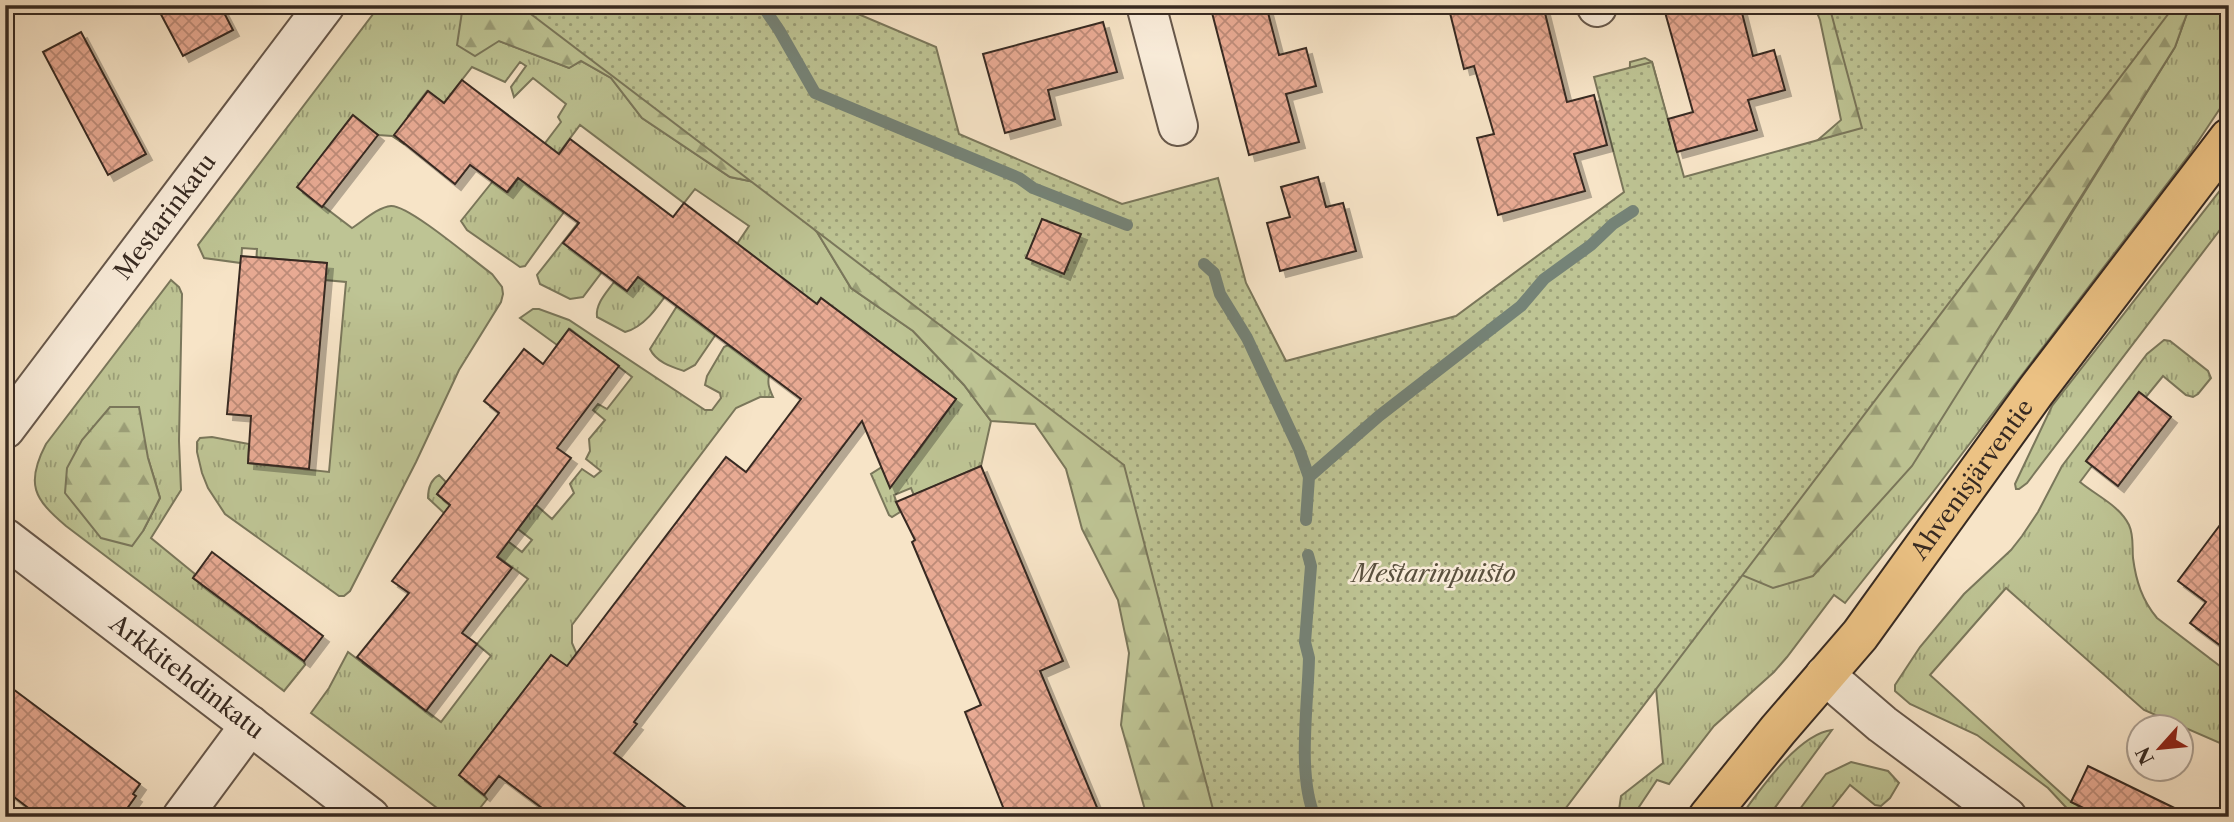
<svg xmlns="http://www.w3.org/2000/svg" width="2234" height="822" font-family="'Libre Caslon Text',serif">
<defs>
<pattern id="grass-tufts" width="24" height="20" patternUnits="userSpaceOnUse" patternTransform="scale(1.75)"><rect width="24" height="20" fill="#bec494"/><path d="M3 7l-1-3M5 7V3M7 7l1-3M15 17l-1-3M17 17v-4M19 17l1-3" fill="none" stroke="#9b9f78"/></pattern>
<pattern id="forest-firs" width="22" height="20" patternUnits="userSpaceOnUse" patternTransform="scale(1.75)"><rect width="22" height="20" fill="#bec494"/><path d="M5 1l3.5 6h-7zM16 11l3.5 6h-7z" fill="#9b9f78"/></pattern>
<pattern id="park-dots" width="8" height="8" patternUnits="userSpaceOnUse" patternTransform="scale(1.75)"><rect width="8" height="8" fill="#bec494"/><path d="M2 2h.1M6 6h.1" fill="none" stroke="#9b9f78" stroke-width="1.8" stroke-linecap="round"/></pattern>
<pattern id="building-cross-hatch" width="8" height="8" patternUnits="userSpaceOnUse" patternTransform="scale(1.75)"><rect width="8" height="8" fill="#e8aa93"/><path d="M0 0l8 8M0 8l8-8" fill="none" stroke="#bd8b78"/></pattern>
<filter id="shadow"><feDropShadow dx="6" dy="6" stdDeviation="0" flood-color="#0004"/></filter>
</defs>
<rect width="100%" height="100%" fill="#f7e4c7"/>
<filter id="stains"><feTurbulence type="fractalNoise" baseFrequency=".00286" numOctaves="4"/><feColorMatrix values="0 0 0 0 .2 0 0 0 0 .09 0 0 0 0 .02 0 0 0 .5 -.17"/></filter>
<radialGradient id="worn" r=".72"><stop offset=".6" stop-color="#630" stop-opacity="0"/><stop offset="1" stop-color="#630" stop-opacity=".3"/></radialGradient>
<g fill="url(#grass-tufts)" stroke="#7a775b" stroke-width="2" fill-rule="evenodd">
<path d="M380,5H463L464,10L499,41L569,68L581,61L611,78L642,118L730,177L774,186L817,232L851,288L913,331L964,385L991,421L981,466L916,494L918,505L911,488L894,495L900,512L892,517L889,515L871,474L882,467L914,457L956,399L821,298C806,318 774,351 769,376C767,384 770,390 773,397H760L736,408L572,625V643L578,657L577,674L551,655L460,775L484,795L487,799L473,817H449L311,713L329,688L348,652L441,722L491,656L477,644L528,579L462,530L428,498C428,489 430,480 439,475L446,482L437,494L448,503L459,504L522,552L532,540L518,529L536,505L552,519L574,493L570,484L582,469L594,477L601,471L586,459L590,451L589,439L605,420L593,410L598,404L607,409L632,377L570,329L557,345L520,318L533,309H539L569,320L705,410H712L721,398L720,393L705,385L707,376L724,347L728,345L741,354L750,342L737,244L749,226L695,189L684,203L580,125L533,188L564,212L525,266L520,267L467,230L461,221L493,181L508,192L561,122L558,117L566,104L533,78L514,97L511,87L526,66L520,62L505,82L472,67L444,103L427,91L408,116L413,132L404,144L392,136L378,135L352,116L298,187L352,228C363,221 378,207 391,206C409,205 474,261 492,274L502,287L503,294L501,302L459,370L416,462L350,591L344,596H339L225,514L208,488L202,473L197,452V442L200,438L212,437L249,444L248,463L329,472L346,282L325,280L326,263L266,258L256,264L257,249L242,248L241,263L204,258L198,245Z"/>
<polygon points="2190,5 2229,5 2229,95 2189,155 1933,492 1845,603 1834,595 1787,657 1774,672 1714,726 1669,784 1657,780 1639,807 1641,817 1618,817 1621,796 1663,763 1623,334 1630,62 1645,58 1652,62 1683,177 2006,319 2175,47"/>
<polygon points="2229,179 2229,218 2027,483 2019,489 2016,489 2015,484 2052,406"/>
<polygon points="578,223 617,252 583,297 570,299 540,284 537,275"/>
<path d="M624,269L679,277C664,296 649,326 625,332L597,317C595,304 607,292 614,282L627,291L636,279Z"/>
<path d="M171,280L179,287L182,294L179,441L181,490L151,538L195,574L193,578L304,661L305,665L284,691L66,526C34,499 25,484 46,444ZM148,458L160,498L143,531Z"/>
<path d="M677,306L729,315L695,365L684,371C672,367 656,362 650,349Z"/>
<path d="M2164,340L2170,341L2208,371L2211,378L2198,394L2193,397L2186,395L2163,376L2146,397L2139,392L2086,461L2092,466L2080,482C2097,496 2120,506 2129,525C2134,536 2132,546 2133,558C2136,581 2142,600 2157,618L2229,673V747L2144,710L2006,588L1930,675L2071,802L2102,817H2075L2048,788L1977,735L1910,704L1895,691V685L1920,647L1964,594L2011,550L2022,536L2038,512L2062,466L2147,354Z"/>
<path d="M1832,730L1768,817H1740C1760,790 1798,734 1832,730Z"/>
<polygon points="1851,762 1888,771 1899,783 1890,798 1881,806 1875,805 1850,785 1827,814 1824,812 1821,817 1794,817 1826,774"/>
</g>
<g fill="url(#forest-firs)" stroke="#7a775b" stroke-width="2">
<polygon points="463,5 615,5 1115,425 1271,817 1147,817 1121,725 1129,653 1118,600 1082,529 1066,469 1035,424 991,421 964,385 913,331 851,288 817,232 774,186 730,177 642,118 611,78 581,61 569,68 499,41 475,56 457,45"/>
<polygon points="1814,5 2190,5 2175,47 1912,466 1813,576 1773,588 1703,559 1804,152 1841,120 1820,20"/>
<polygon points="110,407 139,407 148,458 160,498 143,531 132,546 101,538 65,493 67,468 82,440"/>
</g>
<polygon fill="url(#park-dots)" stroke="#7a775b" stroke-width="2" points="519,5 837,5 936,47 959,134 1122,204 1218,178 1246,283 1286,361 1456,316 1624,192 1594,77 1652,62 1684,177 1862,128 1829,5 2175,5 1559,817 1215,817 1124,465"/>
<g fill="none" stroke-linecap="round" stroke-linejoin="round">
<g stroke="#758377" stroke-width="12">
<polyline points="762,5 779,30 815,93 1019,178 1033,188 1127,225"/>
<polyline points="1204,264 1214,273 1220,294 1247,338 1299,449 1309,477"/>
<polyline points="1306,520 1309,477 1379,416 1521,306 1544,279 1591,245 1613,224 1633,211"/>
<path d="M1308,555L1311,566L1305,642L1309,658C1308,704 1297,776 1315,817"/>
</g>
</g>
<g fill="url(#building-cross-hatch)" stroke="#372a22" stroke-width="2" filter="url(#shadow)">
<polygon points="156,5 220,5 233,30 183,56"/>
<polygon points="1210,5 1266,5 1279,55 1306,48 1316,86 1286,94 1299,142 1249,155"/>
<polygon points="1448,5 1543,5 1567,102 1594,95 1607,145 1574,154 1585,191 1498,215 1477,138 1494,134 1474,66 1464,69"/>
<polygon points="1663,5 1740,5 1753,56 1774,50 1785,90 1748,100 1757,130 1677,152 1668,119 1693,112"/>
<polygon points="1103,22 1117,72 1048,90 1055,119 1005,133 983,54"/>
<polygon points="81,32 146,154 108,175 43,52"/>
<polygon points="462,80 559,154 570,139 673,217 684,203 817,304 821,298 956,399 890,488 862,421 634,722 637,724 614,753 698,817 554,817 499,776 484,795 459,775 551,655 567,666 726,457 746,472 801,399 638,277 627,291 563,243 579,223 518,178 507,192 470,165 455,184 394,135 428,91 444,103"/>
<polygon points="353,115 378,135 322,207 297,187"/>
<polygon points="1318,177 1326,207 1343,203 1356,251 1280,271 1267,223 1290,217 1281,187"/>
<polygon points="1042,219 1081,234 1064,274 1026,258"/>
<polygon points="241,256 327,263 309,469 248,463 251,416 227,414"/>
<polygon points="569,329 619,366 557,448 571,458 497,557 512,568 462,633 477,644 426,711 357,657 409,593 392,581 450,505 437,494 499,413 484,401 524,349 543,364"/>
<polygon points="2139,392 2171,417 2118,486 2086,461"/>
<polygon points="981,466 1063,661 1040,671 1101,817 1007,817 965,712 981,705 912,542 915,540 896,502"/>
<polygon points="2229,513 2229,652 2190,623 2206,602 2178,581"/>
<polygon points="212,552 323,636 304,661 193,578"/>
<polygon points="5,683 140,784 133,794 136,796 121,817 40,817 5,790"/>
<polygon points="2088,766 2193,817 2102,817 2071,802"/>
</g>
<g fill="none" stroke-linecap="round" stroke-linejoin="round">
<g stroke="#67584b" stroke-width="42">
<g id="minor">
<polyline points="1146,5 1178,126"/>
<polyline points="1596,5 1597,7"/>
<path id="s1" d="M5,429L325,5"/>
<path id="s2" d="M5,538L370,817"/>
<polyline points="1825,675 1882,724 2007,817"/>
<polyline points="182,817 250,725"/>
</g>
</g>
<g stroke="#372a22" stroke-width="42">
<g id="major">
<path id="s3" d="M1708,817L1778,730L1860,635L2036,391L2229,138"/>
</g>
</g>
<use href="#minor" stroke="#faeddb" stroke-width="38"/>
<use href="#major" stroke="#ecc284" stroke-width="38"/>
</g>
<g text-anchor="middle" stroke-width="5" stroke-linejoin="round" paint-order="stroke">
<g font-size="24" fill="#372a22" stroke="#faeddb">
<text dy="8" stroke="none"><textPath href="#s1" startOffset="266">Mestarinkatu</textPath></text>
<text dy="8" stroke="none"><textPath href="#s3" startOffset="429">Ahvenisjärventie</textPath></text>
<text dy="8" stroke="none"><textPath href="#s2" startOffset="229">Arkkitehdinkatu</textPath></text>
</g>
<g font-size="24" font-style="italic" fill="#59503e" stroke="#faeddb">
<text x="1434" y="582">Mestarinpuisto</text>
</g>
</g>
<rect width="2234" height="822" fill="none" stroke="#f7e4c7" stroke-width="28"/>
<rect x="7" y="7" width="2220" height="808" fill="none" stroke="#372a22" stroke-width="3.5"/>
<rect x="14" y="14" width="2206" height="794" fill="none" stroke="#372a22" stroke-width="2"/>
<g transform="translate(2160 748) rotate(243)"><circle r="33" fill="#faeddb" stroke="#ac9f91" stroke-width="2"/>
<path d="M0-5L12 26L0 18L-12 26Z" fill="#8f2418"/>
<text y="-10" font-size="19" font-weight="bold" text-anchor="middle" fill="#372a22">N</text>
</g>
<rect width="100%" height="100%" filter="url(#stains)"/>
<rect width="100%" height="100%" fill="url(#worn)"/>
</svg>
